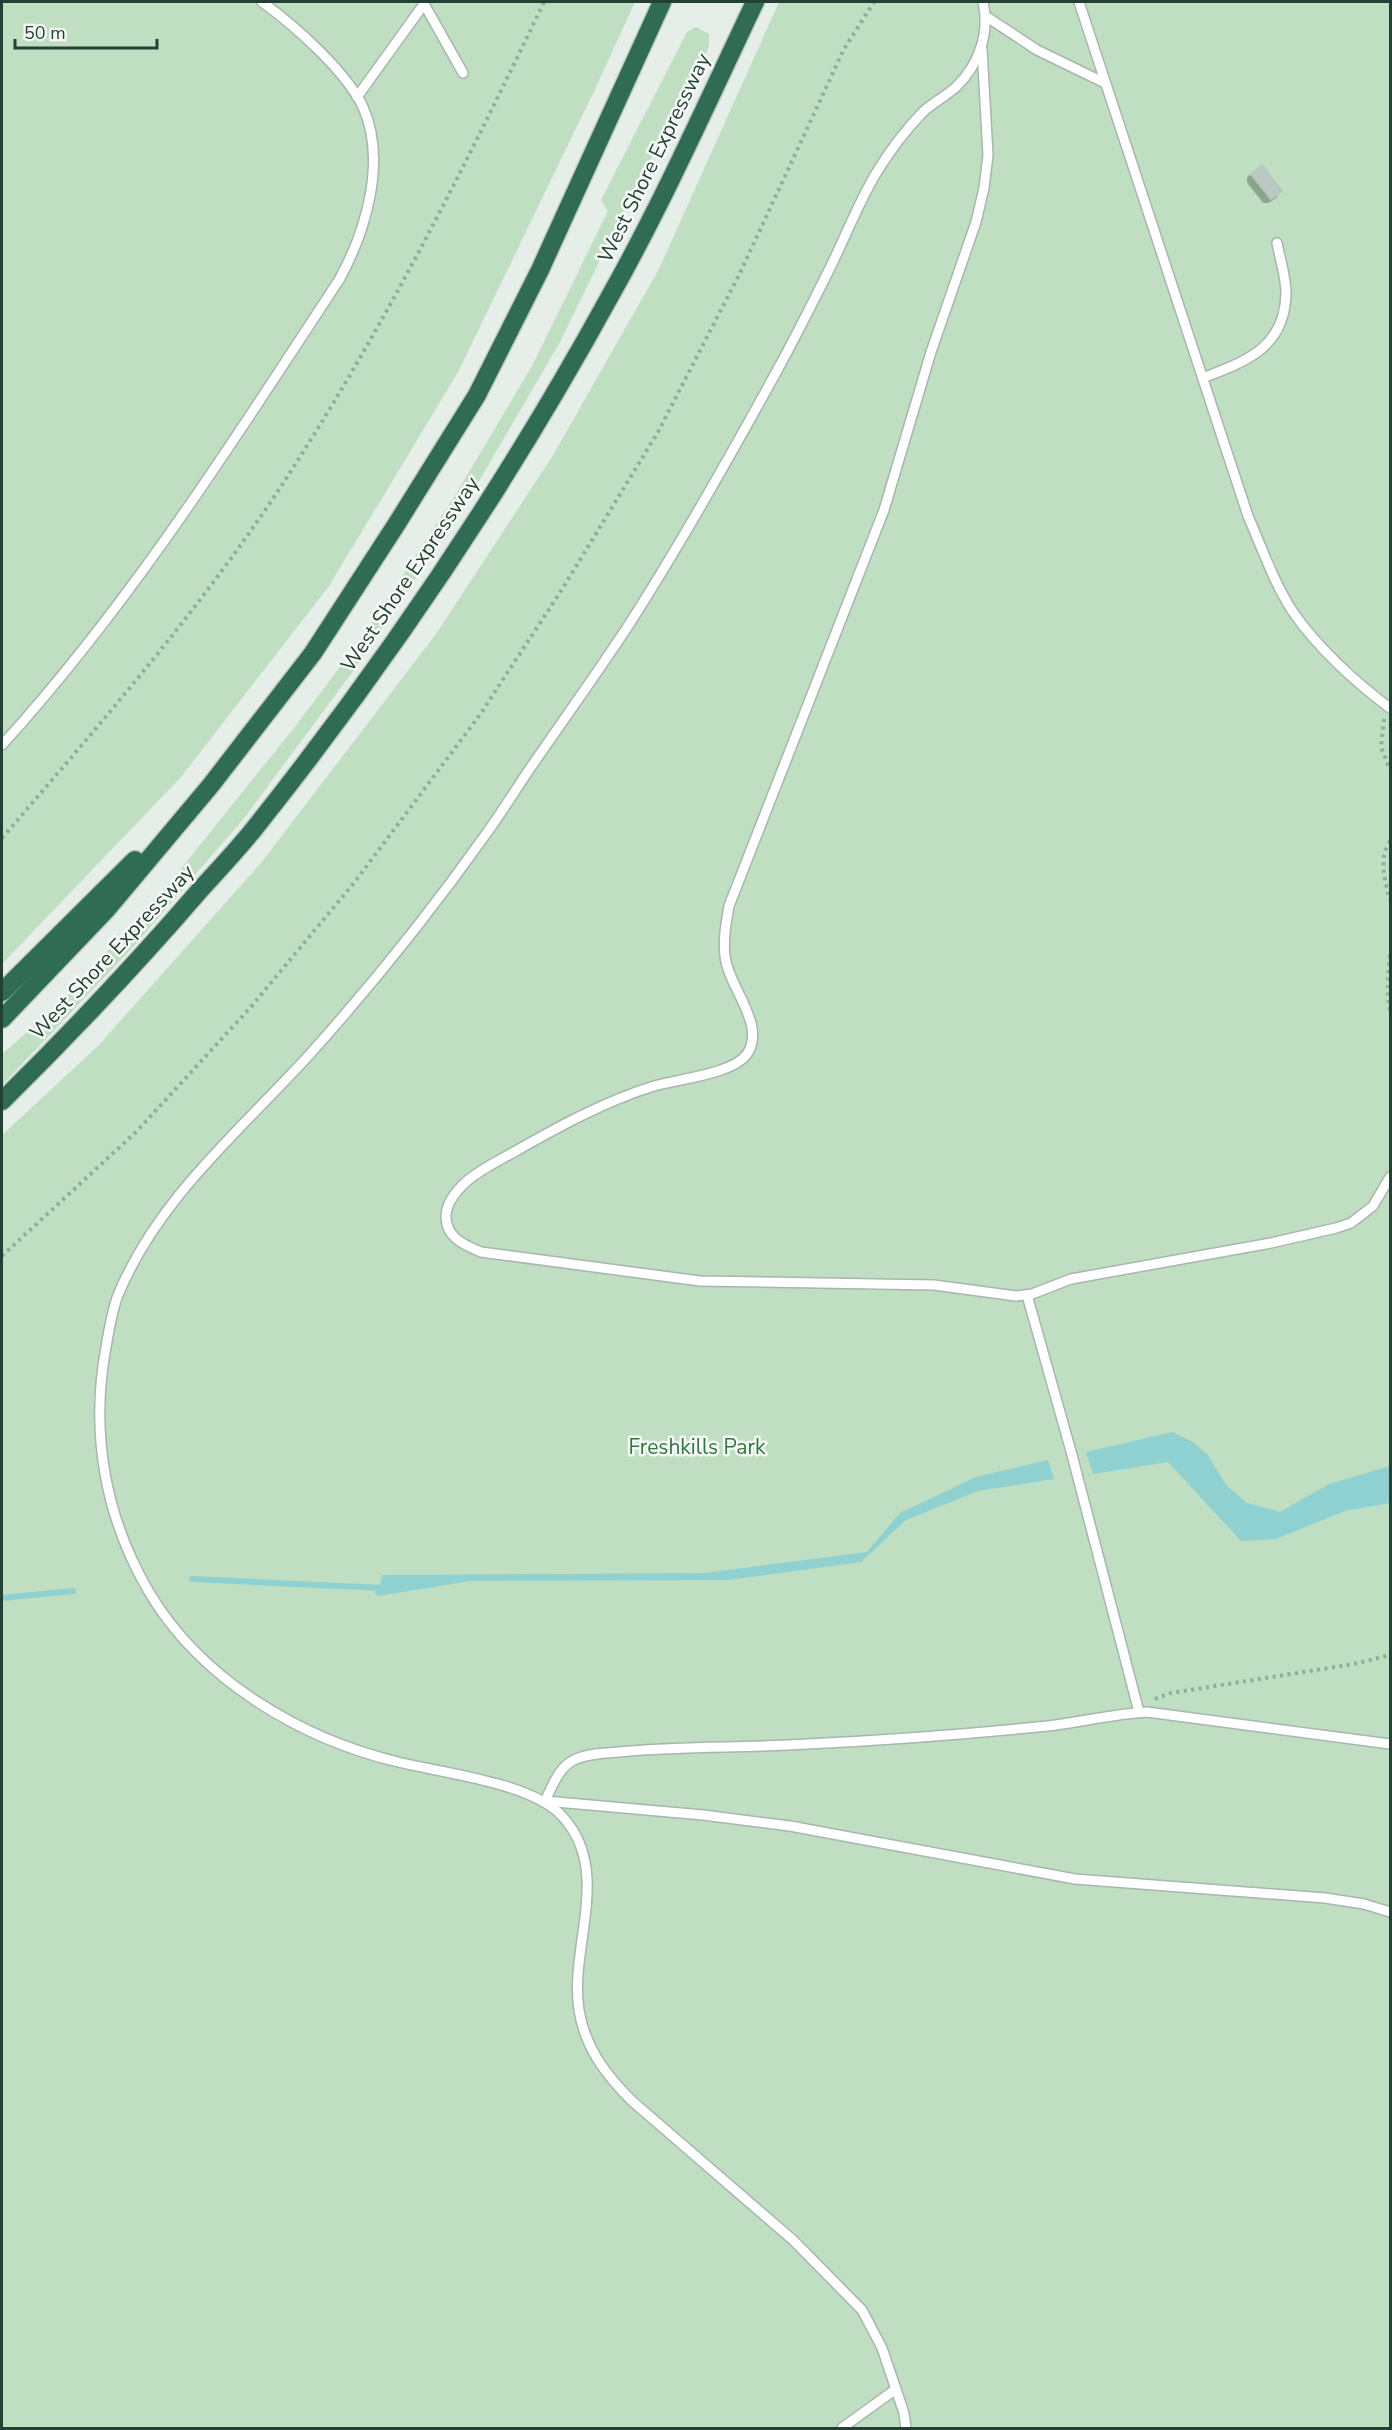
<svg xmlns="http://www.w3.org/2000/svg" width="1392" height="2430" font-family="'Nunito Sans',sans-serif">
<defs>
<filter id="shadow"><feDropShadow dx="-5.5" dy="5.5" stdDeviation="0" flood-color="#0004"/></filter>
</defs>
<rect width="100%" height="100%" fill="#e5eee8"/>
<g fill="#bfdec2">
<polygon points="2,2 635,2 596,87 458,372 329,586 181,777 2,964"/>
<polygon points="779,2 1390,2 1390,2428 2,2428 2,1135 98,1046 261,863 436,634 552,457 659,269"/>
<polygon points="696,27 709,34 709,45 704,59 631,196 560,342 462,510 351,674 245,817 134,946 2,1085 2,1054 59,1005 171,881 294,728 361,639 456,494 532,366 608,211 601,200 687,32"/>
</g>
<g fill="#8fd1d0">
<polygon points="1172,1432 1193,1442 1208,1455 1226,1485 1247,1503 1280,1512 1329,1484 1390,1466 1390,1503 1345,1511 1276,1539 1241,1541 1168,1462 1093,1474 1086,1452"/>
<polygon points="1048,1460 1054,1479 978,1491 906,1520 861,1562 728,1580 470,1581 378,1596 375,1592 380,1586 382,1575 705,1573 867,1552 900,1513 976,1477"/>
</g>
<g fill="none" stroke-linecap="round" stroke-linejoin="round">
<g stroke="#8fd1d0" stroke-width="6">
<polyline points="192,1579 384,1588"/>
<polyline points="2,1598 73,1591"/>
</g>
</g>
<polygon fill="#bac9c1" stroke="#b7c7be" stroke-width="1.5" filter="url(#shadow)" points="1262,165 1282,191 1271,199 1251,174"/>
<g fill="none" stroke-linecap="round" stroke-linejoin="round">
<g stroke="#a7b6ae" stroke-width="12">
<g id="service">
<polyline points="423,2 463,73"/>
<path d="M1079,2L1248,516C1262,548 1274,583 1293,612C1317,647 1356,683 1390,708"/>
<polyline points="987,17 1037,50 1105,83"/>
<path d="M982,49L988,155L984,188L976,222L931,352L884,510L729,906C726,923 723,939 725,956C728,987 767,1025 747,1054C733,1074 678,1079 654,1086C605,1101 558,1127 514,1152C498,1161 481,1169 467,1181C458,1189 447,1202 446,1215C445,1237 464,1245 481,1252L700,1281L934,1285L1016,1296L1032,1294L1071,1279L1271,1243L1336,1228L1351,1223L1373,1206L1390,1177"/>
<polyline points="357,97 424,4"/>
<path d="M1203,378C1246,361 1285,348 1286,293C1286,277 1280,259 1277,243"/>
<path d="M2,745C131,603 234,440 339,280C366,231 387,161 363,107C346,71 294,25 262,2"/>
<polyline points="1027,1295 1072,1455 1139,1712"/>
<path d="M1390,1744L1147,1712C1113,1714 1081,1722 1048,1726C968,1734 888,1740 807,1744C748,1748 689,1746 630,1751C613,1753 593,1752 576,1759C559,1766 553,1785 545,1801L703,1815L790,1826L1075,1879L1325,1898L1364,1904L1390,1912"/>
<polyline points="842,2428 896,2389"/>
<path d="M906,2428L904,2413L882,2348L862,2310L793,2240L632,2101C606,2075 585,2048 579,2010C569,1946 613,1871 562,1816C532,1783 443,1773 398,1762C301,1739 201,1680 149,1592C105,1517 90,1433 106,1347C109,1329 112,1311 118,1295C158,1198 241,1130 310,1054C372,985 432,910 486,834C502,812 516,789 531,767C564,719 598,672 630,623C683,540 732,453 779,367C796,336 812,304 828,272C844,240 857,206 875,175C889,152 905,130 924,111C934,102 946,96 956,87C979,65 990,33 983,2"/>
</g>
</g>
<g stroke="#c2cac6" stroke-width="21">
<g id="motorway">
<polyline points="2,992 135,860"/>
<polyline points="2,1019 107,909 211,785 313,653 396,525 477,395 540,270 662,2"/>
<path d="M2,1101C71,1033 137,963 200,890C220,868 240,847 258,824C389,659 508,482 609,298C663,202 708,101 755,2"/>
</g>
</g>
<g stroke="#86b19c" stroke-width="4" stroke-dasharray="3 4.5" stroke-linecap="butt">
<polyline points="1384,719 1381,747 1390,770"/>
<path d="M2,838C96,729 191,620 272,500C377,342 462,173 544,2"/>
<path d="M1390,841C1378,860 1385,880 1390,900"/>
<path d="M1390,955C1388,974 1387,992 1390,1011"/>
<polyline points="2,1256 137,1131 250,1008 354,883 479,716 561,591 658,432 740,273 844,49 874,2"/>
<polyline points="1155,1699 1171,1693 1354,1664 1390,1655"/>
</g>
<use href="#service" stroke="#fff" stroke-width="9"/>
<use href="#motorway" stroke="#306b55" stroke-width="18"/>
</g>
<g text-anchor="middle" stroke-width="5" stroke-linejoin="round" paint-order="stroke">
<g font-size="21" fill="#244034" stroke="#f6faf7">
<text transform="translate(654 158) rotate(-64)" y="7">West Shore Expressway</text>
<text transform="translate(410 574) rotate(-56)" y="7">West Shore Expressway</text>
<text transform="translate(112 952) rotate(-47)" y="7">West Shore Expressway</text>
</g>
<g font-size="21" fill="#2f763f" stroke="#f6faf7">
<text x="697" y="1454">Freshkills Park</text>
</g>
</g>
<rect width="1392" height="2430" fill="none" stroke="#244034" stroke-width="6"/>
<path d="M15 39v9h142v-9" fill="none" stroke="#244034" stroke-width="3"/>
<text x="24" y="39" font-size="18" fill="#244034" stroke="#f6faf7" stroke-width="4.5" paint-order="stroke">50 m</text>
</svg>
